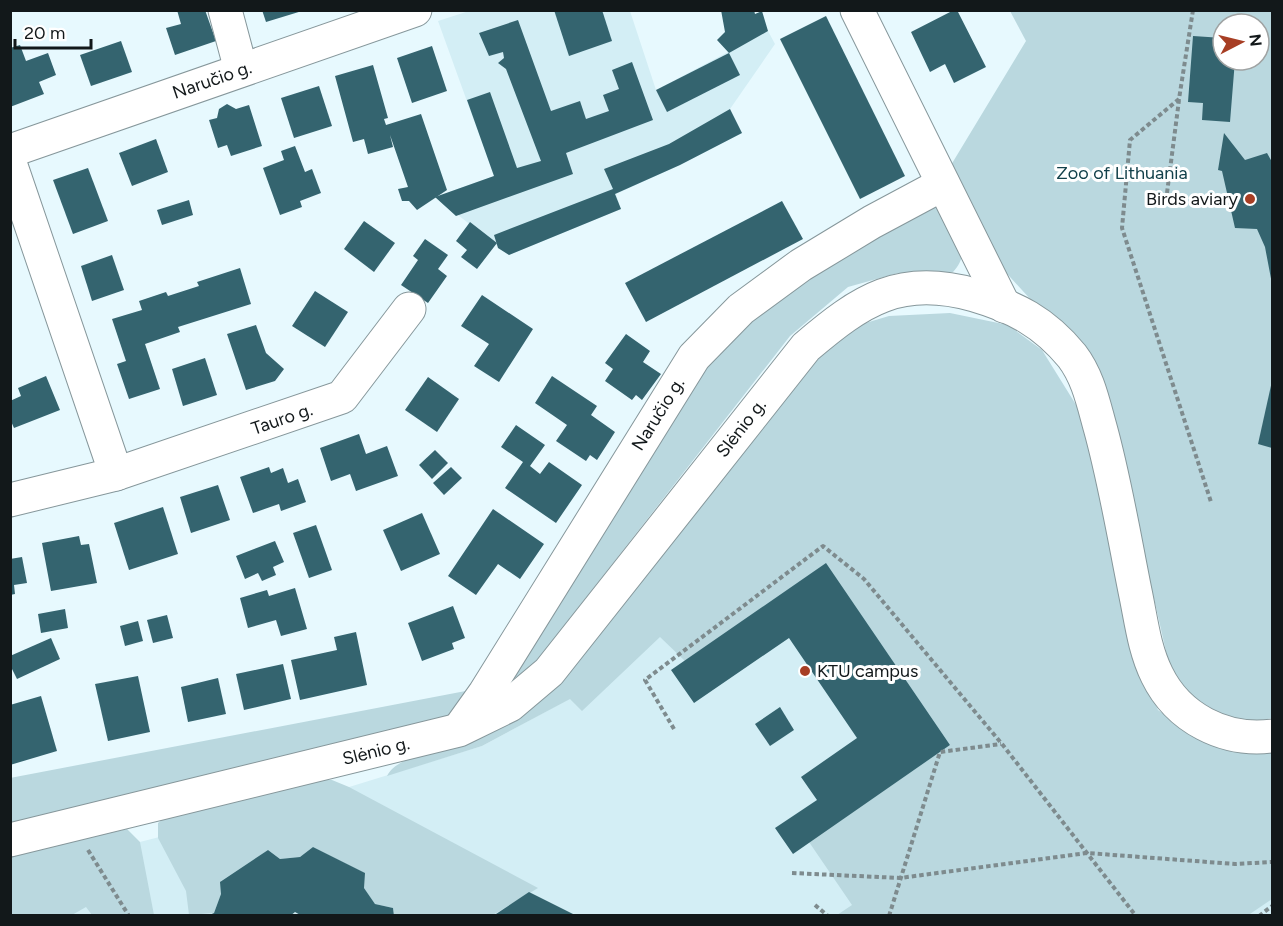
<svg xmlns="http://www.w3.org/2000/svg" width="1283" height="926" font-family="Figtree,sans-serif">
<rect width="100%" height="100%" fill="#e7f9fe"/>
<g fill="#d3eef5">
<polygon points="469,11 630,11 656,90 768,31 775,44 730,109 742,133 680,165 616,194 621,209 509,255 435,197 494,176 438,21"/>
<polygon points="746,489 1272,830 1272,915 11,916 11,875 320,796 482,746 582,692"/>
</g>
<g fill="#bad8df" fill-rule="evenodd">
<path d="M1010,11H1272V718C1242,726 1202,714 1182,689C1177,684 1174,676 1170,669L1110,405L1033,302L989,254L948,170L1026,41ZM1223,24H1259V60H1223Z"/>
<path d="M939,197C952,222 976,248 953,272L898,273L848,287L790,336L539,658L519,676L510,680L708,359L748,319L824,261Z"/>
<path d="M950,313L1008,325L1042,350L1078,408L1102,491L1133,653L1158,710L1204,742L1272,748V899L1247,916L837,915L852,905L809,842L950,745L826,564L685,661L660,637L582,711L570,699L482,746L387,776C398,753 453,749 475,738C506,725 533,708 556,683L773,399L852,327L889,316Z"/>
<polygon points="476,689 451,718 11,825 10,778"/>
<polygon points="321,780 332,780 349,787 538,888 493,915 394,915 393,908 375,904 364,888 364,873 313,847 300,857 280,859 268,850 221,881 221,894 214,913 189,915 186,891 158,838 158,823 167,816"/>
<polygon points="127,829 140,842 154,915 92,915 86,907 72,915 11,915 10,856"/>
</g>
<g fill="#34646f">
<polygon points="177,10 205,10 216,41 175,55 166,28 181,24"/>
<polygon points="262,10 302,10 302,11 266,22"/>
<polygon points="554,10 602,10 612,41 569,56"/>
<polygon points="721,10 754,10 755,14 762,11 768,31 729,53 717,40 725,32"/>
<polygon points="954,10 957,10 986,67 954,83 945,64 930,72 911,32"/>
<polygon points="826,16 905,176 860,199 780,39"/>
<polygon points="518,20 551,111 580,101 586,119 609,111 603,95 619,89 612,70 632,62 653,120 566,153 573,174 456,216 435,197 494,176 467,100 490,92 517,168 541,161 506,69 498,63 504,58 503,52 489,56 479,33"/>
<polygon points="1193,36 1223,38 1223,60 1235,60 1230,122 1202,120 1203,103 1188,102"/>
<polygon points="121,41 132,72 91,86 80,55"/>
<polygon points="20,45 26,61 48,53 56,75 39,82 44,94 10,107 10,48"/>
<polygon points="432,46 447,91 412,103 397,58"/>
<polygon points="729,53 740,75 667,112 656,90"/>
<polygon points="373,65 388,118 384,119 386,125 421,114 447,190 417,210 409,201 402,201 398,189 408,187 390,135 393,147 368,154 364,139 353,142 335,76"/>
<polygon points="319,86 332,126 294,138 281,98"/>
<polygon points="227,104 236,109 249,105 262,146 231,156 227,145 218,148 209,120 217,118 219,109"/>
<polygon points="730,109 742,133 680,165 615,194 621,209 509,255 498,248 494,235 613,189 604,169 669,144"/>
<polygon points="1224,133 1245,160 1267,153 1272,162 1272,284 1265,247 1257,229 1235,228 1222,171 1218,170"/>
<polygon points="156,139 168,172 132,186 119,153"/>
<polygon points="295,146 305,172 312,169 321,193 300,201 302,207 280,215 263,168 284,160 281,151"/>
<polygon points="88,168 108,221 73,234 53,180"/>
<polygon points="189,200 193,215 162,225 157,210"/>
<polygon points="782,201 803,239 646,322 625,283"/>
<polygon points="364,221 395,243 374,272 344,249"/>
<polygon points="470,222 497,243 477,269 461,257 467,250 456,241"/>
<polygon points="425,239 448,255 438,269 447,276 428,303 401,285 418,260 413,256"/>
<polygon points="112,255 124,290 92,301 81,266"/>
<polygon points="240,268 251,304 178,327 180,332 145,344 160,389 129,399 117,364 126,361 112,319 142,310 139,301 166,292 168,296 199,286 197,282"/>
<polygon points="315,291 348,312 325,347 292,326"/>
<polygon points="482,295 533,329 499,382 474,366 489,344 461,326"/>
<polygon points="256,325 266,353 284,369 275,381 246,390 227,334"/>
<polygon points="626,334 650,351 643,362 661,374 642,400 636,395 632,400 605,381 613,369 605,363"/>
<polygon points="205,358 217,395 183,406 172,369"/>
<polygon points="46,376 60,410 14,428 10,419 10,401 21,396 18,388"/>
<polygon points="552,376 597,406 591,415 615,432 597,460 590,455 586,461 556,441 567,425 535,403"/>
<polygon points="428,377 459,399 437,432 405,410"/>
<polygon points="1272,381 1272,448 1258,444"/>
<polygon points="516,425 545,445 530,466 540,474 549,462 582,485 556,523 505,488 523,462 501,447"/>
<polygon points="359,434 366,454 387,446 398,476 356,491 350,474 331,481 320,448"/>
<polygon points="435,450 448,463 432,479 419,465"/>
<polygon points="269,467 271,473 283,468 288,483 298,479 306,502 281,511 279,504 253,513 240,477"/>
<polygon points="451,467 462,478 444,495 433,483"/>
<polygon points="218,485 230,520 191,533 180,497"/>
<polygon points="163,507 178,554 129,570 114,523"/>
<polygon points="493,509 544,544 520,579 498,564 476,595 448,576"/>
<polygon points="422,513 440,554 401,571 383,530"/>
<polygon points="316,525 332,570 309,578 293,533"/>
<polygon points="79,536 81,545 89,544 97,583 51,591 42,543"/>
<polygon points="275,541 284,562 273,567 276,575 262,581 258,573 245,579 236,556"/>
<polygon points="22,557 27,583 14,585 15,594 10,595 10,559"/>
<polygon points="826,563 950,745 793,854 775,828 817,800 801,777 857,738 789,638 694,703 671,670"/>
<polygon points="295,588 307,629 281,636 276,620 248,628 240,598 267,590 269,596"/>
<polygon points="453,606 465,638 452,643 454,649 422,661 408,623"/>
<polygon points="65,609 68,628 41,633 38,614"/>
<polygon points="167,615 173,638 153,643 147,620"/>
<polygon points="138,621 143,641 125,646 120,626"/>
<polygon points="356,632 367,685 300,700 291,660 337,650 334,637"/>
<polygon points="51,638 60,659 17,679 10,665 10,656"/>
<polygon points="283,664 291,699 244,710 236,674"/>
<polygon points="138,676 150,732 108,741 95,684"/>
<polygon points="218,678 226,714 188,722 181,687"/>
<polygon points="41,696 57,751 10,765 10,705"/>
<polygon points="780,707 794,730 770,746 755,724"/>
<polygon points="313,847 365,873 364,888 375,904 393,908 394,916 302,916 295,912 290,916 207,916 214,913 221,894 220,882 268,850 280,859 300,857"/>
<polygon points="529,892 577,916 493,916"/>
</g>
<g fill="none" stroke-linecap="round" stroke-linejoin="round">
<g stroke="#86979b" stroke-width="35">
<g id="minor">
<polyline points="225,10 241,70"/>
<polyline points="857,10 1004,306"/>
<polyline points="10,151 415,10"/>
<polyline points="10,163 116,474"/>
<polyline points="10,500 116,474 342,397 409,309"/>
<polyline points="460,728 485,693 694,357 741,309 801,265 872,222 943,184"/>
<path d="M10,840L459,730L510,705L549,672L806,347C861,300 900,274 974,295C1015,307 1044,322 1072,356C1088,377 1093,402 1100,427C1115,481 1124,536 1135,591C1141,619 1144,649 1157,675C1178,718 1224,742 1272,736"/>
</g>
</g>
<g stroke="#7e8b8e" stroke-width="4" stroke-dasharray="4.5 3" stroke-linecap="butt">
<polyline points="1193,10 1179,99 1130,140 1122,228 1211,502"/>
<polyline points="1167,193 1179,100"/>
<polyline points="674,729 645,680 823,546 864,579 1002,744 1136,916"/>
<polyline points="88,850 129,916"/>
<polyline points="792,873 900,878 1087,853 1235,864 1272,862"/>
<polyline points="815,905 828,916"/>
<polyline points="889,916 940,752 1001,744"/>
<polyline points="1259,916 1272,906"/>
</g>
<use href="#minor" stroke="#fff" stroke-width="33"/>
</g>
<g fill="#a73e24" stroke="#fff" stroke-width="2">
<circle cx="1250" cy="199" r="6"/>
<circle cx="805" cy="671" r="6"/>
</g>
<g text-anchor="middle" stroke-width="6" stroke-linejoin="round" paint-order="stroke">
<g font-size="18" fill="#12181a" stroke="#fff">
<text transform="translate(212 80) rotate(-19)" y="6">Naručio g.</text>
<text transform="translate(658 414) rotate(-58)" y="6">Naručio g.</text>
<text transform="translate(282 419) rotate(-19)" y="6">Tauro g.</text>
<text transform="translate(741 428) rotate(-52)" y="6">Slėnio g.</text>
<text transform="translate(376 751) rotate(-14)" y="6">Slėnio g.</text>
</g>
<g font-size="18" fill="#13414b" stroke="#fff">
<text x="1122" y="179">Zoo of Lithuania</text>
</g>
<g font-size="18" fill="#12181a" stroke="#fff" text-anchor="end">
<text x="1238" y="205">Birds aviary</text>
<text x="817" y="677" text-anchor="start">KTU campus</text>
</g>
</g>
<rect width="1283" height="926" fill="none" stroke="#12181a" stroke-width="24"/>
<g transform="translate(1241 42) rotate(83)"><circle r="28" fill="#ffffff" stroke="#a0a3a3" stroke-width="1.5"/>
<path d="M0-4.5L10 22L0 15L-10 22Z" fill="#a73e24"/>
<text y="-9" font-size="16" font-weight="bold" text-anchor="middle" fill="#12181a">N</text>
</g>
<path d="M15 39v9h76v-9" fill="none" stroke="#12181a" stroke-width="3"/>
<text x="24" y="39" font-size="18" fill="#12181a" stroke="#ffffff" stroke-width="4.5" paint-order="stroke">20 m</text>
</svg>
